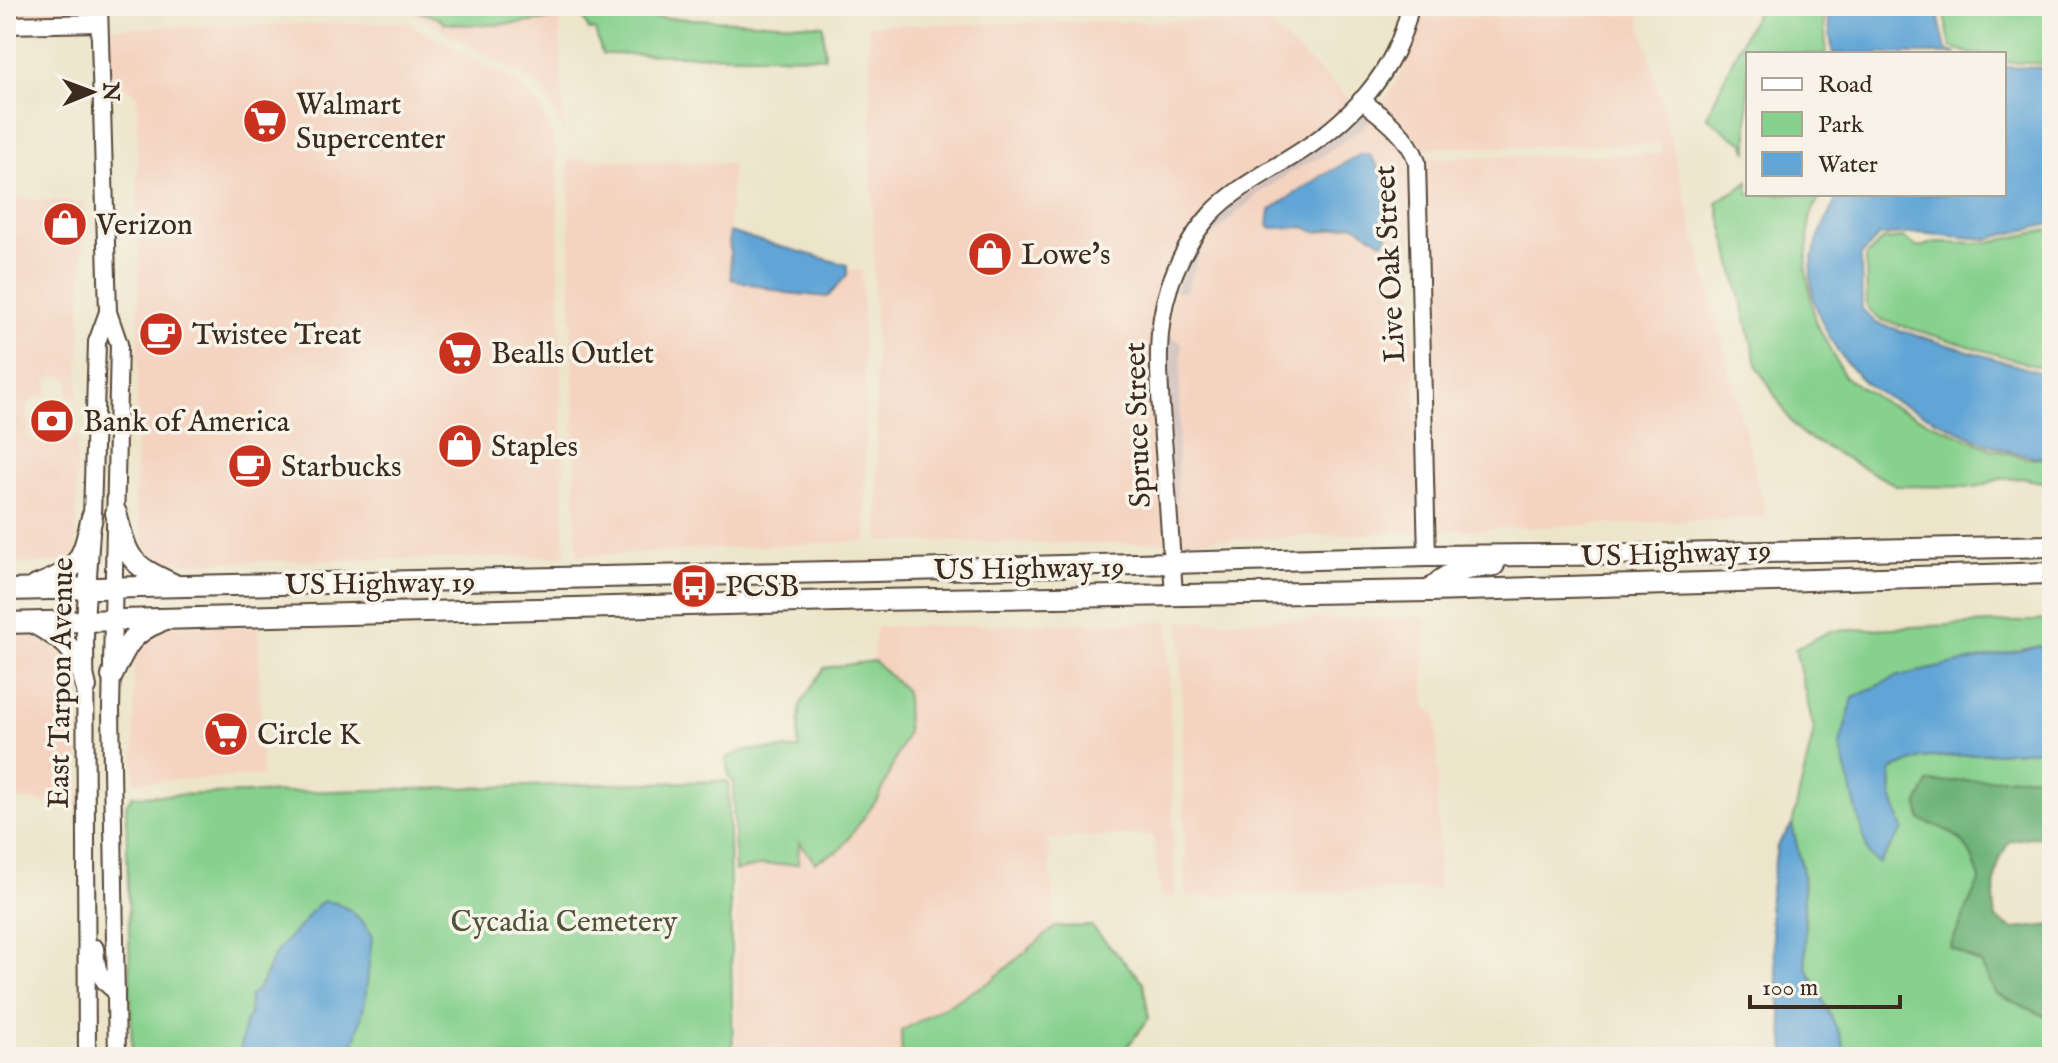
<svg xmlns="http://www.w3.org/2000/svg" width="2058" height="1063" font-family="'IM FELL English',serif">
<rect width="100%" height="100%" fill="#f7f3e8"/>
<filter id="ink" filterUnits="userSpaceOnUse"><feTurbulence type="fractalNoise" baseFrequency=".0125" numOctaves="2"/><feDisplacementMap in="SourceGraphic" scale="16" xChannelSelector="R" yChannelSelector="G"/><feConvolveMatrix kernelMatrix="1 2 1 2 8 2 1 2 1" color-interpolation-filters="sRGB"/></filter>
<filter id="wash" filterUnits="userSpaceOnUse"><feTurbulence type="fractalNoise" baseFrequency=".006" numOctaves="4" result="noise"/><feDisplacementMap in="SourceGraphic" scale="32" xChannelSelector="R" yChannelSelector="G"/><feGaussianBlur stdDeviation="1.8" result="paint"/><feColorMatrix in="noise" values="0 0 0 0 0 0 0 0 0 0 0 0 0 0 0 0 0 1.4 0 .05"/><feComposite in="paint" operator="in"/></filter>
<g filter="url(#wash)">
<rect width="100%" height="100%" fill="#ede5ca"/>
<g fill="#f4d3c0" fill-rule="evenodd">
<polygon points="6,6 93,6 93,13 86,18 6,20"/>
<polygon points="264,6 404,6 441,19 474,26 544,22 560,18 564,134 548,100 532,81 412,12 265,14"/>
<polygon points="1639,15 1767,518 1432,531 1422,158 1661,154 1661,144 1418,148 1380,108 1403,71 1404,64 1396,64 1413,18"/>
<polygon points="1264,20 1353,102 1289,153 1164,285 1165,542 1109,544 879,541 869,25"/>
<polygon points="406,22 514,81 538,105 551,130 557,157 565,556 172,563 147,554 135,502 139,303 137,95 122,85 111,85 110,28"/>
<path d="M1373,116L1409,155L1420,532L1177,541L1168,321L1174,291H1185L1204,243L1260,192L1291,172L1322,156L1366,125ZM1347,160L1382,241L1353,224L1325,231L1315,232L1305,227L1272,228L1270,210Z"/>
<polygon points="568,159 732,164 729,232 731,279 847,276 847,270 862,270 867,541 577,556"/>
<polygon points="6,198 84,202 77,433 77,400 68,395 68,380 63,376 52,376 47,381 47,396 38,396 26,405 27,437 32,442 72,441 77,437 76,556 71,561 6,565"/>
<polygon points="1425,617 1424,701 1426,708 1437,716 1439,889 1186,897 1180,622"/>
<polygon points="1168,622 1175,897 1161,897 1153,835 1048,838 1055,927 991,981 902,1031 902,1057 738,1057 735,871 763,865 797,864 799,841 815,861 840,850 879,797 907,733 906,691 872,661 876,627"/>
<polygon points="258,625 262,776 134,782 134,643 169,626"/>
<polygon points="38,636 73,661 80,685 78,775 80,806 6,798 6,637"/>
</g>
<g fill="#d0c0bc">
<polygon points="1363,108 1373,116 1366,125 1322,156 1291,172 1260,192 1204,243 1185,292 1174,291 1196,245 1217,216"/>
<polygon points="1166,333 1182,343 1175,521 1165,377"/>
</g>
<g fill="#87d18e" stroke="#617e56" stroke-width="2">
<path d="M404,6H649L645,17L823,25L825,57L602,54L595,30H589L581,14C536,23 490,28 444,23L441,19Z"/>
<polygon points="1761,6 1822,6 1827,54 1748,54 1748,152 1744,142 1728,134 1707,116 1746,31"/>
<polygon points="1954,6 2052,6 2052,64 2004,62 2004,54 1971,54 1951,47 1944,15"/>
<path d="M1748,181V194H1821L1810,217L1806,270L1815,321L1845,377L1887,404L1992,449L2027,458L2052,459V484L2021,478L2000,479L1976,487L1897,486L1803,435L1792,423L1758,368L1717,203C1725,193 1739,192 1748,181Z"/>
<polygon points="2052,229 2052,371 1879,319 1867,307 1866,257 1882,240 1904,238 1918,248 1935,242 1987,243"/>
<path d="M2052,620V645L1898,676L1854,698L1903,830L1892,796L1891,770L1921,758L2052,749V775L1928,783L1921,820C1960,834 1967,839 1980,879L1950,947L1981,964L1996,994L2052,1019V1057H1848L1839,1033L1806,966L1803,872L1792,825L1814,730L1795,649L1830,631Z"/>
<polygon points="874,661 906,691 907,733 879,797 840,850 815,862 799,842 798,864 763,865 735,871 733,781 729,777 726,758 745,750 798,749 800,705 824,668"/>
<polygon points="728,781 733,1057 132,1057 126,805 132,796"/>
<polygon points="1091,926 1143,982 1149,1018 1125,1050 1115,1057 902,1057 901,1031 991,981 1055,927"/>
</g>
<path fill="#6db379" stroke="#546e4c" stroke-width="2" d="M2052,775V838L2030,837L2010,841C1993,864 1992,892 1996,919L2014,929L2052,925V1019L1996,994L1981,964L1950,947L1980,879C1967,839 1960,834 1921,820L1918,804L1928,783Z"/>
<g fill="#61a5d6" stroke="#4e687a" stroke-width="2">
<polygon points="1826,6 1947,6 1938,14 1946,50 1957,54 1833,54"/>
<path d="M2004,67L2052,68V224L1986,239L1917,233L1879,236L1861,256L1862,309L1876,323L2052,376V458C2008,456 1975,439 1936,420C1916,410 1893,403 1875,390C1843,368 1814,319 1811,281C1808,254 1827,217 1839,194H2004Z"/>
<path d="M1361,154H1369C1391,180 1394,206 1386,239L1382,242L1353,224L1325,231L1315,232L1305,227L1272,228L1268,225L1270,210L1322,176Z"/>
<polygon points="729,232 847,265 847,275 828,297 787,293 731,279"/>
<polygon points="2045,645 2052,645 2052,749 1921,758 1891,770 1892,796 1903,830 1879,864 1868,854 1840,745 1853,698 1898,676"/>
<polygon points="1792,825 1803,872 1806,966 1839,1033 1848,1057 1786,1057 1769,904 1777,846"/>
<path d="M324,901L336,903L350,910L364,923L372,937L365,1002L356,1038L347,1055L345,1057H239L245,1021L249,1017L250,996C265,985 264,974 273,958C281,942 291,937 302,924C309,915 313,907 324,901Z"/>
</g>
</g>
<g filter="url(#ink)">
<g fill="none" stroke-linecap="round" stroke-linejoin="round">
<g stroke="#564638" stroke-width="20">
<g id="secondary">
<polyline points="99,6 108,312 119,344 111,710 117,1057"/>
<polyline points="6,25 99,23"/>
<path d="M1361,100C1381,115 1410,137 1417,162L1427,556"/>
<path d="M1174,596C1171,543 1167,491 1163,438C1160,388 1153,336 1169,288C1177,262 1193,234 1211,214C1232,191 1264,174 1290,158C1347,124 1397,74 1410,6"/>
<path d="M95,948C96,967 99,981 116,991"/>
<polyline points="87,1057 85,621 92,517 97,342 108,312"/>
</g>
</g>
<g stroke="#564638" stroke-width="24">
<g id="highway">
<path d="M116,513C128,559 129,564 173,584"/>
<path d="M36,586C80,569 82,561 92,517"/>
<polyline points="6,590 874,571 1427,556 1672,554 2052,546"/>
<path d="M1430,591C1447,569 1468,569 1494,565"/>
<polyline points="6,623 875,600 1430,591 2052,573"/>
<path d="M35,624C68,642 78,650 86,687"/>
<path d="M112,676C125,649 129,634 159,622"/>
</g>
</g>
<use href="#secondary" stroke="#fff" stroke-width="16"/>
<use href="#highway" stroke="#fff" stroke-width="20"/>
</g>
</g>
<defs>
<g id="supermarket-disc" transform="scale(2.3)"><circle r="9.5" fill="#c8321e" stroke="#f7f3e8"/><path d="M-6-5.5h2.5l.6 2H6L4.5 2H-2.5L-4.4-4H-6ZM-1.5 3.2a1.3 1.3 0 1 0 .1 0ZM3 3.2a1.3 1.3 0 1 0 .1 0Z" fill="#fff"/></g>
<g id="shop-disc" transform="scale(2.3)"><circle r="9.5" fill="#c8321e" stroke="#f7f3e8"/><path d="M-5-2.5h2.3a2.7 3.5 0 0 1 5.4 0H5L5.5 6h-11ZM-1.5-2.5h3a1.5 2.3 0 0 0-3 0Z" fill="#fff"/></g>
<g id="cafe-disc" transform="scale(2.3)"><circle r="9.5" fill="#c8321e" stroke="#f7f3e8"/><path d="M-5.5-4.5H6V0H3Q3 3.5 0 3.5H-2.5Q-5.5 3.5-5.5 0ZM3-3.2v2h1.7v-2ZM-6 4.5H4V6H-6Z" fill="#fff"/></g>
<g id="bank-disc" transform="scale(2.3)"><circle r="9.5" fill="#c8321e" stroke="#f7f3e8"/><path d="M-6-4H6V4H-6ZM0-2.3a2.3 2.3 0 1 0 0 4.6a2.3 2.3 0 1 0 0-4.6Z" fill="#fff"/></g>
<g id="bus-disc" transform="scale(2.3)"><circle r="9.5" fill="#c8321e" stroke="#f7f3e8"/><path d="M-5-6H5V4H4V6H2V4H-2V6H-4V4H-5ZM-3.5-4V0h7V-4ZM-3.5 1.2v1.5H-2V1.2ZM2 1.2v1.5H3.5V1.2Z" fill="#fff"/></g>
</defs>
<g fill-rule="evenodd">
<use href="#supermarket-disc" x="265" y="121"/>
<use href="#shop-disc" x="65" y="224"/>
<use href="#shop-disc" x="990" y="254"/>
<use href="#cafe-disc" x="161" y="334"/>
<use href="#supermarket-disc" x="460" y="353"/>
<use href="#bank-disc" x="52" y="421"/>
<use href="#shop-disc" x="460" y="446"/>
<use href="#cafe-disc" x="250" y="466"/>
<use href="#bus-disc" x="694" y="586"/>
<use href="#supermarket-disc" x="226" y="734"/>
</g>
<g text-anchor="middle" stroke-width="7" stroke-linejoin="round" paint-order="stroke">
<g font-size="30" fill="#3b2a1e" stroke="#f7f3e8" text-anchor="start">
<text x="296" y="114">Walmart<tspan x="296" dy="34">Supercenter</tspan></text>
<text x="96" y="234">Verizon</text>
<text x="1021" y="264">Lowe's</text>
<text x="192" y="344">Twistee Treat</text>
<text x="491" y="363">Bealls Outlet</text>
<text x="83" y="431">Bank of America</text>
<text x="491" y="456">Staples</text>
<text x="281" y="476">Starbucks</text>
<text x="725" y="596">PCSB</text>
<text x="257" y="744">Circle K</text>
</g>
<g font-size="30" fill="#3b2a1e" stroke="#f7f3e8">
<text transform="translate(1389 264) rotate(-93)" y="10">Live Oak Street</text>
<text transform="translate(1137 425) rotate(-92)" y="10">Spruce Street</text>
<text transform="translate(1676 553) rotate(-2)" y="10">US Highway 19</text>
<text transform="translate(1029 568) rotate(-1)" y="10">US Highway 19</text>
<text transform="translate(380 583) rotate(-1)" y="10">US Highway 19</text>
<text transform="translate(60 683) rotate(-89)" y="10">East Tarpon Avenue</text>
</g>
<g font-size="30" fill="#4e543a" stroke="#f7f3e8">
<text x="564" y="931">Cycadia Cemetery</text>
</g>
</g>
<rect width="2058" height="1063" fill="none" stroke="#f7f3e8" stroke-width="32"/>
<rect x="1746" y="52" width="260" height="144" fill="#f7f3e8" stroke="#aca397" stroke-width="2"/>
<rect x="1762" y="78" width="40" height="12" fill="#ffffff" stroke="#aca397" stroke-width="2"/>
<text x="1818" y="92" font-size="24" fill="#3b2a1e">Road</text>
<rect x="1762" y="112" width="40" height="24" fill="#87d18e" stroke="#aca397" stroke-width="2"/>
<text x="1818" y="132" font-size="24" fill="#3b2a1e">Park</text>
<rect x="1762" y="152" width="40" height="24" fill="#61a5d6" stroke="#aca397" stroke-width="2"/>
<text x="1818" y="172" font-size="24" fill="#3b2a1e">Water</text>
<g transform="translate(92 92) rotate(89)" stroke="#f7f3e8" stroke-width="6" paint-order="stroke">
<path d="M0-6L14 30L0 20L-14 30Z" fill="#3b2a1e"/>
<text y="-12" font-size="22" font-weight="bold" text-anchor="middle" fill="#3b2a1e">N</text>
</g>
<path d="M1750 995v12h150v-12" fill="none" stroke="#3b2a1e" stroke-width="4"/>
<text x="1762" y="995" font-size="24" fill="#3b2a1e" stroke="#f7f3e8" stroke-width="6" paint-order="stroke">100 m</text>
</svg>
